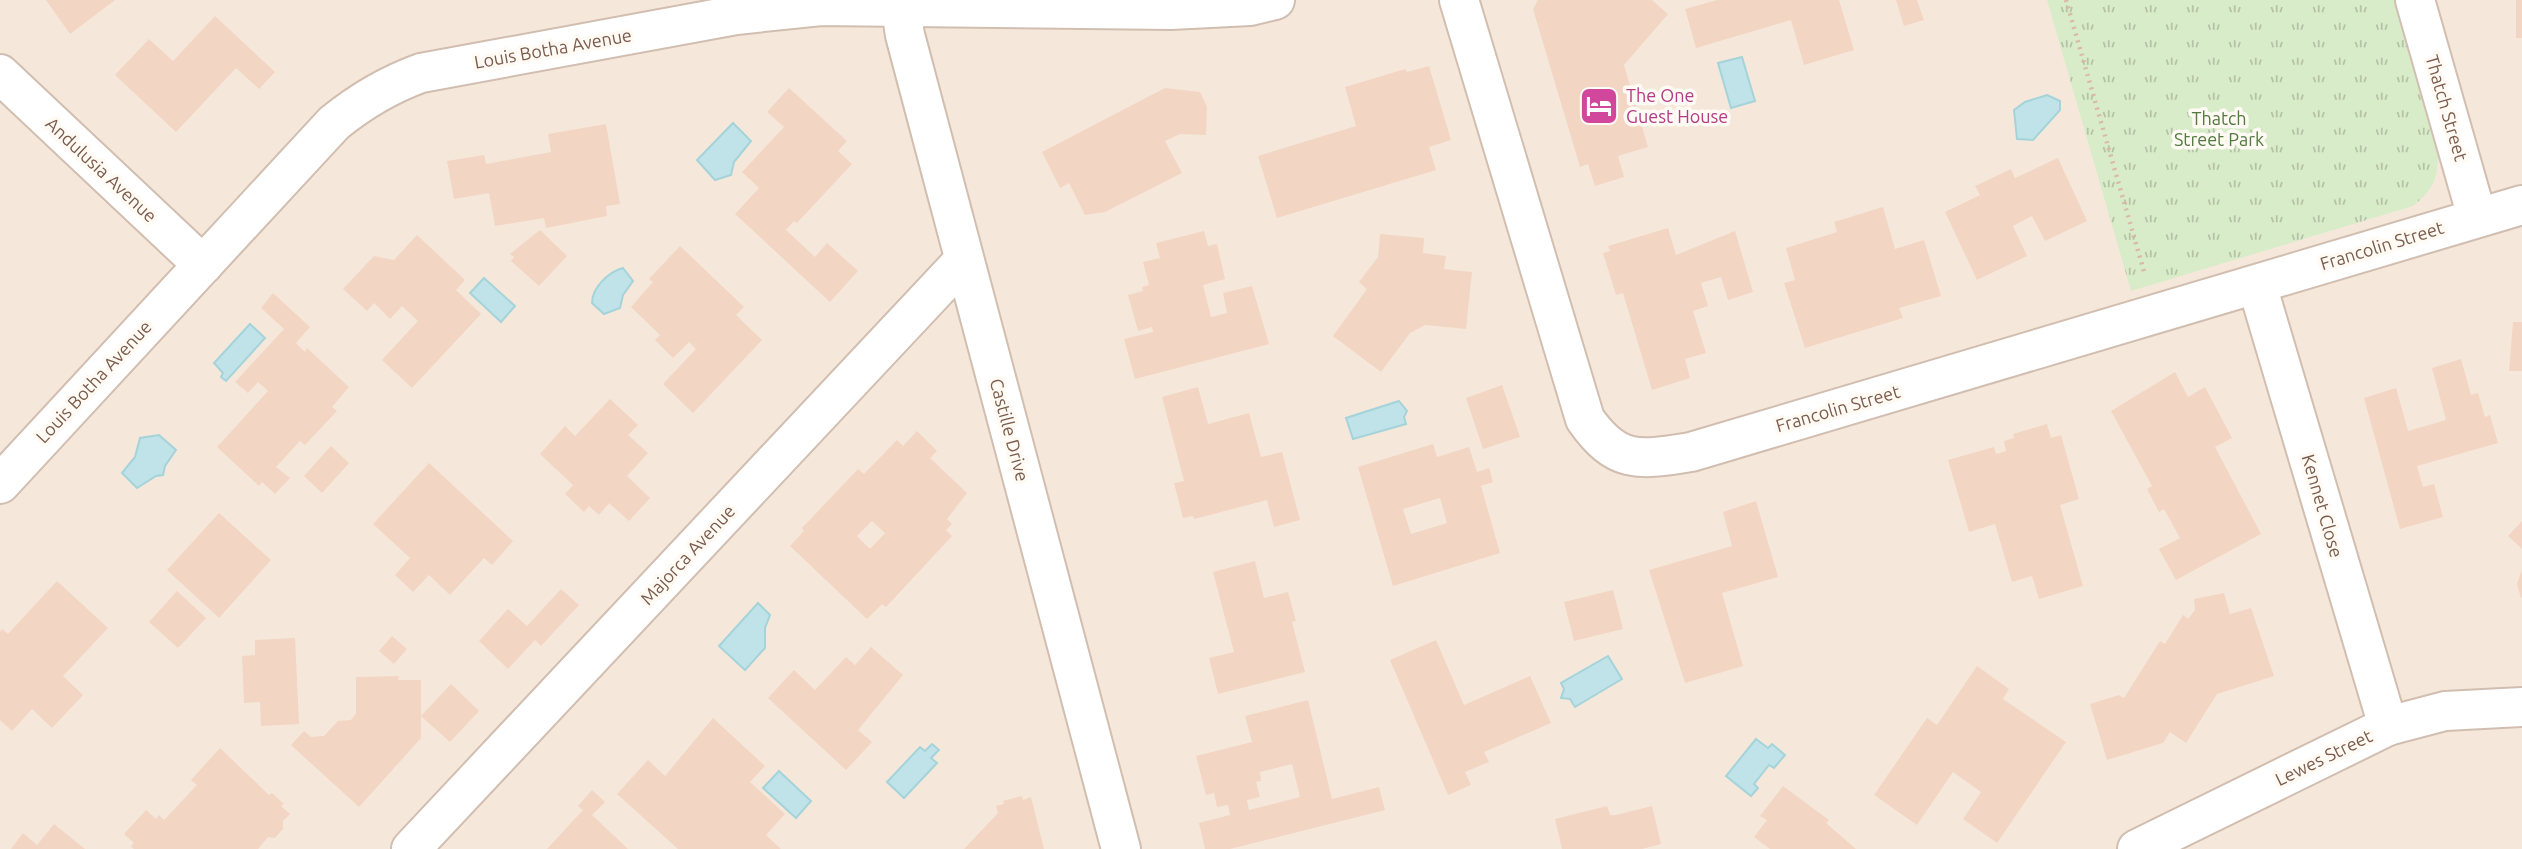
<svg xmlns="http://www.w3.org/2000/svg" width="2522" height="849" font-family="Ubuntu,sans-serif">
<defs>
<pattern id="park-tufts" width="24" height="20" patternUnits="userSpaceOnUse" patternTransform="scale(1.75)"><rect width="24" height="20" fill="#d8ecc9"/><path d="M3 7l-1-3M5 7V3M7 7l1-3M15 17l-1-3M17 17v-4M19 17l1-3" fill="none" stroke="#b4c2a5"/></pattern>
</defs>
<rect width="100%" height="100%" fill="#fdf6ec"/>
<rect fill="#f5e8da" x="0" y="0" width="2522" height="849"/>
<path fill="url(#park-tufts)" d="M2047,0H2394L2438,152C2438,178 2434,189 2413,206L2131,291Z"/>
<g fill="#bfe3e8" stroke="#a5d3da" stroke-width="2">
<polygon points="1742,57 1755,101 1731,108 1718,63"/>
<polygon points="2047,95 2060,101 2060,110 2033,140 2017,139 2014,110 2025,102"/>
<polygon points="733,123 751,141 734,162 731,175 715,180 697,160"/>
<path d="M623,268L633,281L623,295L620,308L604,314L592,303C592,288 608,272 623,268Z"/>
<polygon points="484,278 515,306 501,322 470,293"/>
<polygon points="250,324 265,338 226,381 221,377 223,373 214,363"/>
<polygon points="1399,401 1407,411 1404,417 1406,424 1353,439 1346,418"/>
<polygon points="159,435 176,450 165,466 163,475 156,476 137,488 122,473 135,457 140,438"/>
<polygon points="758,603 770,615 765,628 765,648 745,670 719,646"/>
<polygon points="1608,656 1622,679 1575,707 1570,699 1561,698 1564,689 1561,683"/>
<polygon points="1756,739 1768,748 1772,744 1785,755 1774,768 1769,765 1754,784 1758,788 1751,796 1726,776"/>
<polygon points="932,744 939,750 931,758 937,763 904,798 887,782 920,747 925,751"/>
<polygon points="779,771 811,801 796,818 763,788"/>
</g>
<g fill="#f3d5c3" fill-rule="evenodd">
<polygon points="46,0 115,0 70,34"/>
<polygon points="1538,0 1652,0 1668,14 1624,65 1648,147 1618,156 1624,177 1595,186 1588,164 1580,167 1533,9"/>
<polygon points="1717,0 1839,0 1854,50 1804,65 1791,20 1696,48 1685,9"/>
<polygon points="1896,0 1917,0 1924,20 1904,26"/>
<rect x="2516" y="0" width="6" height="38"/>
<polygon points="215,16 275,72 259,89 236,68 176,132 115,75 149,39 173,61"/>
<polygon points="1429,66 1451,140 1429,147 1436,170 1277,218 1258,156 1356,126 1345,87 1405,69 1407,72"/>
<polygon points="789,88 847,141 838,151 852,164 797,223 794,221 786,230 815,257 827,243 858,271 830,302 735,214 759,188 742,172 784,127 767,112"/>
<polygon points="1165,88 1200,92 1207,107 1206,135 1180,134 1165,141 1182,173 1105,212 1085,215 1069,183 1060,188 1042,152"/>
<polygon points="606,124 620,204 606,206 607,216 546,228 544,218 495,226 489,193 454,199 447,161 484,155 486,164 551,152 548,134"/>
<polygon points="2058,158 2087,221 2045,241 2032,216 2013,226 2027,256 1977,280 1945,212 1980,195 1975,186 2011,169 2015,178"/>
<polygon points="1883,207 1895,249 1924,240 1941,296 1899,308 1903,318 1805,348 1784,283 1795,280 1786,248 1837,232 1834,222"/>
<polygon points="1668,228 1676,255 1735,231 1753,292 1728,300 1721,277 1701,283 1708,306 1693,311 1706,353 1685,359 1690,378 1652,390 1623,293 1616,295 1603,253 1610,251 1608,246"/>
<polygon points="540,230 567,256 539,286 511,261 514,257 510,254"/>
<polygon points="1204,231 1208,246 1217,244 1225,279 1203,285 1211,317 1227,313 1223,293 1252,286 1269,344 1135,379 1124,339 1153,332 1152,327 1138,331 1128,295 1143,291 1142,287 1149,285 1143,262 1160,258 1156,243"/>
<polygon points="1380,234 1424,238 1423,253 1446,256 1444,269 1472,272 1466,329 1425,325 1410,333 1381,372 1333,336 1367,289 1359,282 1378,257"/>
<polygon points="417,235 465,280 456,290 481,314 412,388 382,360 418,321 402,306 390,319 374,303 367,311 343,289 374,256 394,260"/>
<polygon points="680,246 744,307 736,315 762,340 693,413 663,384 696,349 689,342 673,358 655,340 660,335 631,307 653,282 649,279"/>
<polygon points="273,293 310,327 296,343 305,352 307,348 349,387 332,407 337,411 305,445 300,441 276,467 290,478 275,494 262,482 259,486 217,447 268,391 258,382 248,393 235,382 284,329 261,308"/>
<polygon points="2513,322 2522,322 2522,371 2509,371"/>
<polygon points="2461,359 2471,395 2478,393 2485,417 2490,415 2498,443 2417,466 2423,487 2434,484 2443,517 2400,529 2364,398 2396,388 2408,431 2446,420 2432,368"/>
<polygon points="2175,372 2188,397 2205,387 2232,438 2215,447 2261,534 2176,580 2159,549 2180,538 2164,509 2159,512 2147,489 2152,486 2111,411"/>
<polygon points="1502,385 1520,437 1483,449 1466,398"/>
<polygon points="1198,387 1208,424 1249,413 1261,457 1282,452 1300,520 1274,527 1267,500 1194,519 1193,516 1183,518 1174,483 1184,481 1162,397"/>
<polygon points="610,399 638,425 628,435 648,453 627,476 650,498 629,521 609,503 599,515 589,506 584,512 565,494 573,485 540,454 565,426 575,436"/>
<polygon points="2047,424 2051,438 2061,435 2079,499 2060,505 2083,586 2039,599 2032,576 2012,582 1995,524 1969,532 1948,460 1994,447 1996,454 2006,451 2004,441 2014,438 2013,434"/>
<path d="M917,431L937,451L930,458L967,493L947,519L952,524L946,530L952,536L886,607L882,604L867,619L790,546L804,531L802,528L858,469L864,474L897,440L903,446ZM872,521L885,533L870,549L857,536Z"/>
<path d="M1433,444L1437,457L1469,447L1477,472L1489,468L1493,482L1481,486L1500,553L1393,586L1358,467ZM1440,498L1447,523L1411,534L1403,509Z"/>
<polygon points="331,446 349,463 322,493 304,476"/>
<polygon points="429,463 513,541 492,565 484,558 450,595 429,575 413,592 395,575 410,558 373,524"/>
<polygon points="1756,501 1778,577 1722,593 1743,666 1685,683 1649,570 1732,546 1723,512"/>
<polygon points="219,513 271,560 219,618 167,570"/>
<polygon points="2522,521 2522,549 2508,536"/>
<polygon points="1255,561 1264,598 1288,592 1296,621 1292,622 1305,672 1218,694 1209,658 1234,652 1213,572"/>
<polygon points="2522,569 2522,597 2521,598 2517,584"/>
<polygon points="57,581 108,628 63,676 83,695 52,728 32,709 12,731 0,720 0,632 2,629 8,634"/>
<polygon points="561,589 579,605 541,646 535,640 508,669 479,641 508,609 527,626"/>
<polygon points="1613,590 1623,629 1574,641 1564,602"/>
<polygon points="177,591 206,618 178,648 149,622"/>
<polygon points="2224,593 2230,614 2251,608 2274,676 2217,694 2186,743 2170,732 2163,743 2107,760 2090,704 2119,695 2124,698 2160,641 2165,644 2183,615 2188,619 2195,610 2194,599"/>
<polygon points="392,636 407,649 394,664 379,651"/>
<polygon points="295,638 299,724 261,726 260,702 244,703 242,656 255,655 255,640"/>
<polygon points="1436,640 1464,705 1530,676 1551,723 1484,752 1489,762 1465,772 1471,785 1448,795 1390,660"/>
<polygon points="871,647 903,675 858,730 872,742 846,770 768,698 794,670 815,690 846,657 855,665"/>
<polygon points="1977,666 2009,689 2003,699 2066,742 1997,843 1963,819 1981,792 1953,772 1917,825 1874,795 1927,718 1937,725"/>
<polygon points="399,676 398,680 421,680 421,738 359,807 291,745 304,731 311,737 324,736 338,721 351,720 356,714 356,677"/>
<polygon points="451,684 479,711 450,742 421,716"/>
<path d="M1308,700L1332,799L1379,787L1385,810L1230,849H1205L1199,823L1230,815L1228,805L1217,807L1214,793L1206,795L1196,756L1252,742L1245,716ZM1292,764L1300,797L1249,810L1247,800L1260,797L1256,782L1261,781L1260,772Z"/>
<polygon points="713,718 765,766 750,782 785,814 766,835 781,849 678,849 617,794 648,760 665,776"/>
<polygon points="220,748 269,795 272,793 284,804 281,806 290,814 283,821 283,829 275,838 268,837 258,849 134,849 131,846 134,843 124,834 146,810 156,819 159,815 164,820 197,785 191,780"/>
<polygon points="1783,786 1829,820 1826,823 1856,849 1770,849 1754,837 1767,820 1760,816"/>
<polygon points="592,790 605,802 592,815 628,849 547,849 583,810 578,806"/>
<polygon points="1022,796 1023,800 1031,797 1044,849 964,849 998,813 996,806 1004,804 1003,801"/>
<polygon points="1607,806 1610,815 1616,815 1652,806 1661,844 1642,849 1562,849 1555,819"/>
<polygon points="54,824 85,849 11,849 23,833 37,845"/>
</g>
<g fill="none" stroke-linecap="round" stroke-linejoin="round">
<g stroke="#d1beb0" stroke-width="42">
<g id="minor">
<path d="M1459,0L1585,419C1617,465 1639,460 1691,452L2522,205"/>
<polyline points="2415,0 2477,217"/>
<polyline points="901,9 905,35 1121,849"/>
<polyline points="0,74 203,265"/>
<polyline points="2257,285 2388,726"/>
<path d="M0,484L334,123C361,101 388,85 421,73L736,15L821,6L1171,10L1250,6L1275,0"/>
<polyline points="411,849 964,260"/>
<polyline points="2137,849 2388,726 2445,711 2522,707"/>
</g>
</g>
<polyline stroke="#d9b8a5" stroke-width="4.5" stroke-dasharray="2 5" stroke-linecap="butt" points="2066,0 2145,275"/>
<use href="#minor" stroke="#fff" stroke-width="38"/>
</g>
<defs>
<g id="hotel-square" transform="scale(2.0125)"><rect x="-9" y="-9" width="18" height="18" rx="4" fill="#d1479c" stroke="#fffaf3"/><path d="M-6-4.5h1.5V1H6V5H4.5V3h-9V5H-6ZM-4 0a1.8 1.8 0 1 1 3.6 0ZM.5 0V-2.5h3Q6-2.5 6 0Z" fill="#fff"/></g>
</defs>
<g fill-rule="evenodd">
<use href="#hotel-square" x="1599" y="106"/>
</g>
<g text-anchor="middle" stroke-width="7" stroke-linejoin="round" paint-order="stroke">
<g font-size="18" fill="#7a5c4d" stroke="#fffaf3">
<text transform="translate(553 49) rotate(-10)" y="6">Louis Botha Avenue</text>
<text transform="translate(2446 108) rotate(74)" y="6">Thatch Street</text>
<text transform="translate(101 170) rotate(43)" y="6">Andulusia Avenue</text>
<text transform="translate(2382 246) rotate(-17)" y="6">Francolin Street</text>
<text transform="translate(94 382) rotate(-47)" y="6">Louis Botha Avenue</text>
<text transform="translate(1838 409) rotate(-16)" y="6">Francolin Street</text>
<text transform="translate(1009 430) rotate(75)" y="6">Castille Drive</text>
<text transform="translate(2322 506) rotate(74)" y="6">Kennet Close</text>
<text transform="translate(688 555) rotate(-47)" y="6">Majorca Avenue</text>
<text transform="translate(2324 758) rotate(-26)" y="6">Lewes Street</text>
</g>
<g font-size="18" fill="#b23c85" stroke="#fffaf3" text-anchor="start">
<text x="1626" y="102">The One<tspan x="1626" dy="21">Guest House</tspan></text>
</g>
<g font-size="18" fill="#537a41" stroke="#fffaf3">
<text x="2219" y="125">Thatch<tspan x="2219" dy="21">Street Park</tspan></text>
</g>
</g>
</svg>
